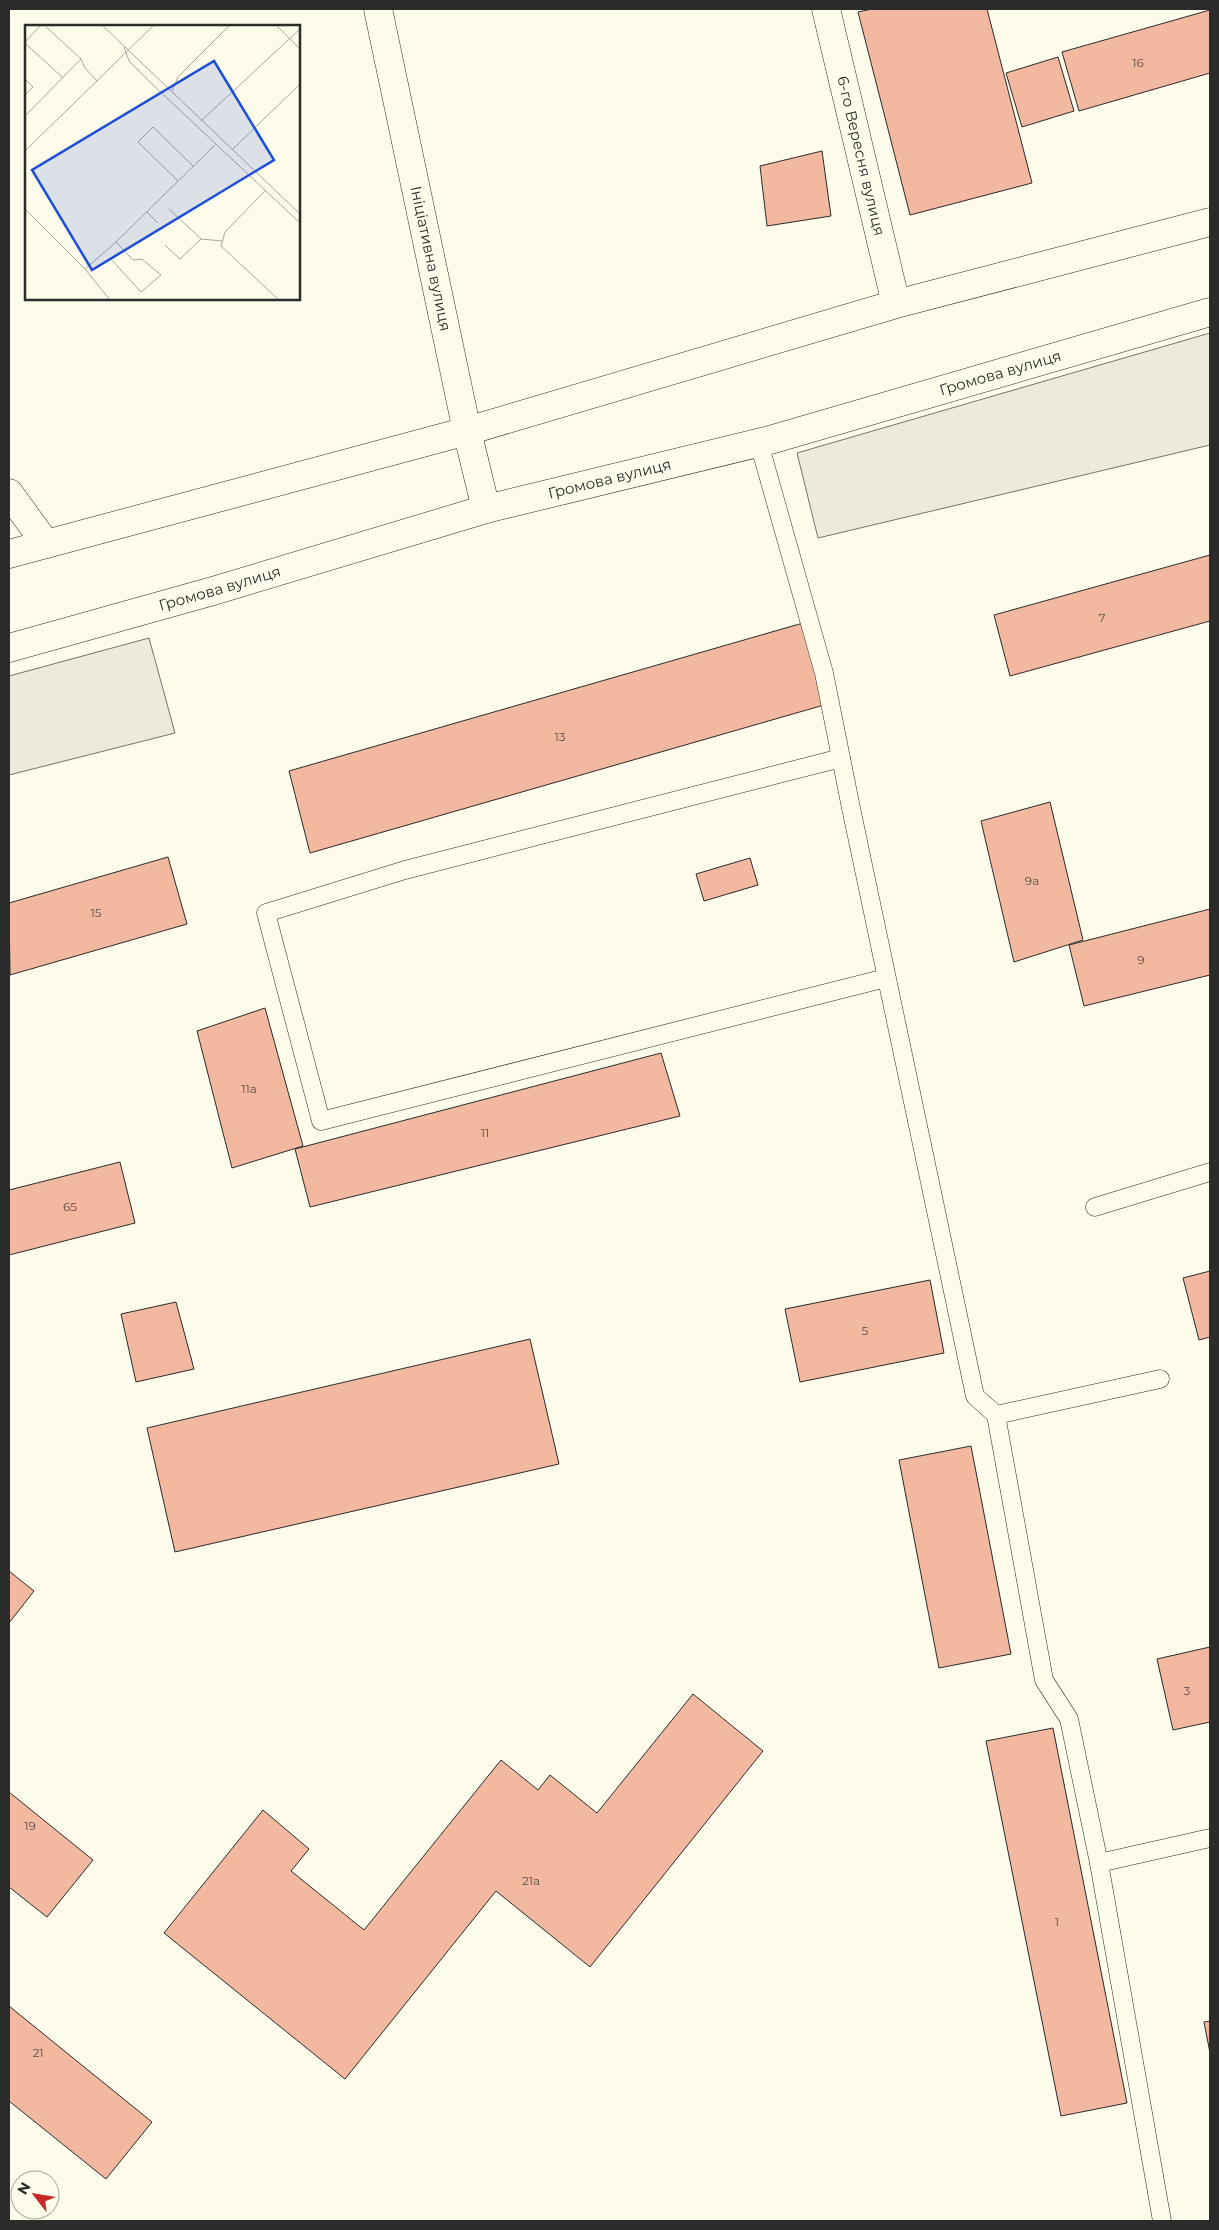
<svg xmlns="http://www.w3.org/2000/svg" width="1219" height="2230" font-family="Montserrat,sans-serif">
<rect width="100%" height="100%" fill="#fdfbea"/>
<g fill="#eceadb" stroke="#74746e">
<polygon points="1210,333 1210,445 818,538 797,453"/>
<polygon points="149,638 175,733 9,775 9,676"/>
</g>
<g fill="#f2b8a0" stroke="#2b2b2b">
<polygon points="872,9 987,9 1032,183 910,215 858,12"/>
<polygon points="1210,10 1210,73 1079,111 1062,52"/>
<polygon points="1058,57 1074,111 1022,127 1006,73"/>
<polygon points="822,151 831,216 767,226 760,166"/>
<polygon points="1210,555 1210,621 1010,676 994,615"/>
<polygon points="803,623 831,703 310,853 289,771"/>
<polygon points="1050,802 1083,940 1014,962 981,821"/>
<polygon points="168,857 187,924 10,975 9,903"/>
<polygon points="750,858 758,885 704,901 696,874"/>
<polygon points="1210,909 1210,975 1084,1006 1069,945"/>
<polygon points="265,1008 303,1146 232,1168 197,1031"/>
<polygon points="661,1053 680,1116 310,1207 295,1149"/>
<polygon points="120,1162 135,1223 9,1255 9,1190"/>
<polygon points="1210,1271 1210,1337 1199,1340 1183,1278"/>
<polygon points="930,1280 944,1353 800,1382 785,1309"/>
<polygon points="176,1302 194,1369 136,1382 121,1314"/>
<polygon points="530,1339 559,1464 175,1552 147,1428"/>
<polygon points="971,1446 1011,1654 939,1668 899,1460"/>
<polygon points="9,1571 34,1591 9,1623"/>
<polygon points="1210,1647 1210,1722 1173,1730 1157,1659"/>
<polygon points="693,1694 763,1751 590,1967 496,1891 345,2079 164,1933 263,1810 309,1849 291,1871 364,1930 501,1760 538,1790 550,1775 597,1813"/>
<polygon points="1053,1728 1127,2103 1061,2116 986,1741"/>
<polygon points="9,1792 93,1860 47,1917 9,1887"/>
<polygon points="9,2006 152,2122 106,2179 9,2101"/>
<polygon points="1210,2021 1210,2053 1204,2022"/>
</g>
<g fill="none" stroke-linecap="round" stroke-linejoin="round">
<g stroke="#2b2b2b" stroke-width="19">
<g id="lane">
<polyline points="759,443 824,673 851,808 975,1396 996,1415 1044,1680 1069,1719 1099,1863"/>
<polyline points="841,758 405,870 266,913 321,1121 886,978"/>
<polyline points="1095,1207 1210,1172"/>
<polyline points="996,1415 1160,1379"/>
<polyline points="1162,2221 1099,1863 1210,1838"/>
</g>
</g>
<g stroke="#2b2b2b" stroke-width="29">
<g id="street">
<path id="s1" d="M378,9L467,431L486,509"/>
<path id="s2" d="M826,9L896,304"/>
<polyline points="9,493 46,544"/>
<polyline points="9,554 467,431 896,304 1210,222"/>
<path id="s3" d="M9,648L213,591L486,509L770,440L1210,312"/>
</g>
</g>
<use href="#lane" stroke="#fdfbea" stroke-width="18"/>
<use href="#street" stroke="#fdfbea" stroke-width="28"/>
</g>
<g text-anchor="middle" stroke-width="4" stroke-linejoin="round" paint-order="stroke">
<g font-size="12" fill="#5d4e48">
<text x="1138" y="67">16</text>
<text x="1102" y="622">7</text>
<text x="560" y="741">13</text>
<text x="1032" y="885">9а</text>
<text x="96" y="917">15</text>
<text x="1141" y="964">9</text>
<text x="249" y="1093">11а</text>
<text x="485" y="1137">11</text>
<text x="70" y="1211">65</text>
<text x="865" y="1335">5</text>
<text x="1187" y="1695">3</text>
<text x="30" y="1830">19</text>
<text x="531" y="1885">21а</text>
<text x="1057" y="1926">1</text>
<text x="38" y="2057">21</text>
</g>
<g font-size="15" fill="#2b2b2b" stroke="#fdfbea">
<text dy="5" stroke="none"><textPath href="#s2" startOffset="151">6-го Вересня вулиця</textPath></text>
<text dy="5" stroke="none"><textPath href="#s1" startOffset="255">Ініціативна вулиця</textPath></text>
<text dy="5" stroke="none"><textPath href="#s3" startOffset="1029">Громова вулиця</textPath></text>
<text dy="5" stroke="none"><textPath href="#s3" startOffset="624">Громова вулиця</textPath></text>
<text dy="5" stroke="none"><textPath href="#s3" startOffset="219">Громова вулиця</textPath></text>
</g>
</g>
<g transform="translate(25 25)">
<rect width="275" height="275" fill="#fdfbea"/>
<path fill="none" stroke="#a9a89e" stroke-width="1" d="M19,0L56,34L60,43L73,57M77,0L275,189M251,0L275,24M0,17L16,0M0,18L38,53M99,22L104,36L127,59L275,198M0,54L8,62L0,70M147,66L153,52L205,0M0,91L56,34M176,96L275,4M208,124L275,59M0,126L129,0M153,156L113,117L128,102L169,142M240,166L200,207L196,221L254,275M0,184L60,244L85,275M144,184L176,214L197,216M122,187L133,198M91,217L190,120M140,220L155,234L176,214M60,244L91,217L108,235L117,234L136,250L116,267L85,233"/>
<path fill="#1d4ed8" fill-opacity="0.15" stroke="#1d4ed8" stroke-width="2.5" d="M189,36L249,135L67,245L7,145Z"/>
<rect width="275" height="275" fill="none" stroke="#2b2b2b" stroke-width="2.5"/>
</g>
<rect width="1219" height="2230" fill="none" stroke="#2b2b2b" stroke-width="20"/>
<g transform="translate(35 2195) rotate(301)"><circle r="24" fill="#fdfbea" stroke="#a9a89e"/>
<path d="M0-4L9 19L0 12L-9 19Z" fill="#c62828"/>
<text y="-8" font-size="14" font-weight="bold" text-anchor="middle" fill="#2b2b2b">N</text>
</g>
</svg>
